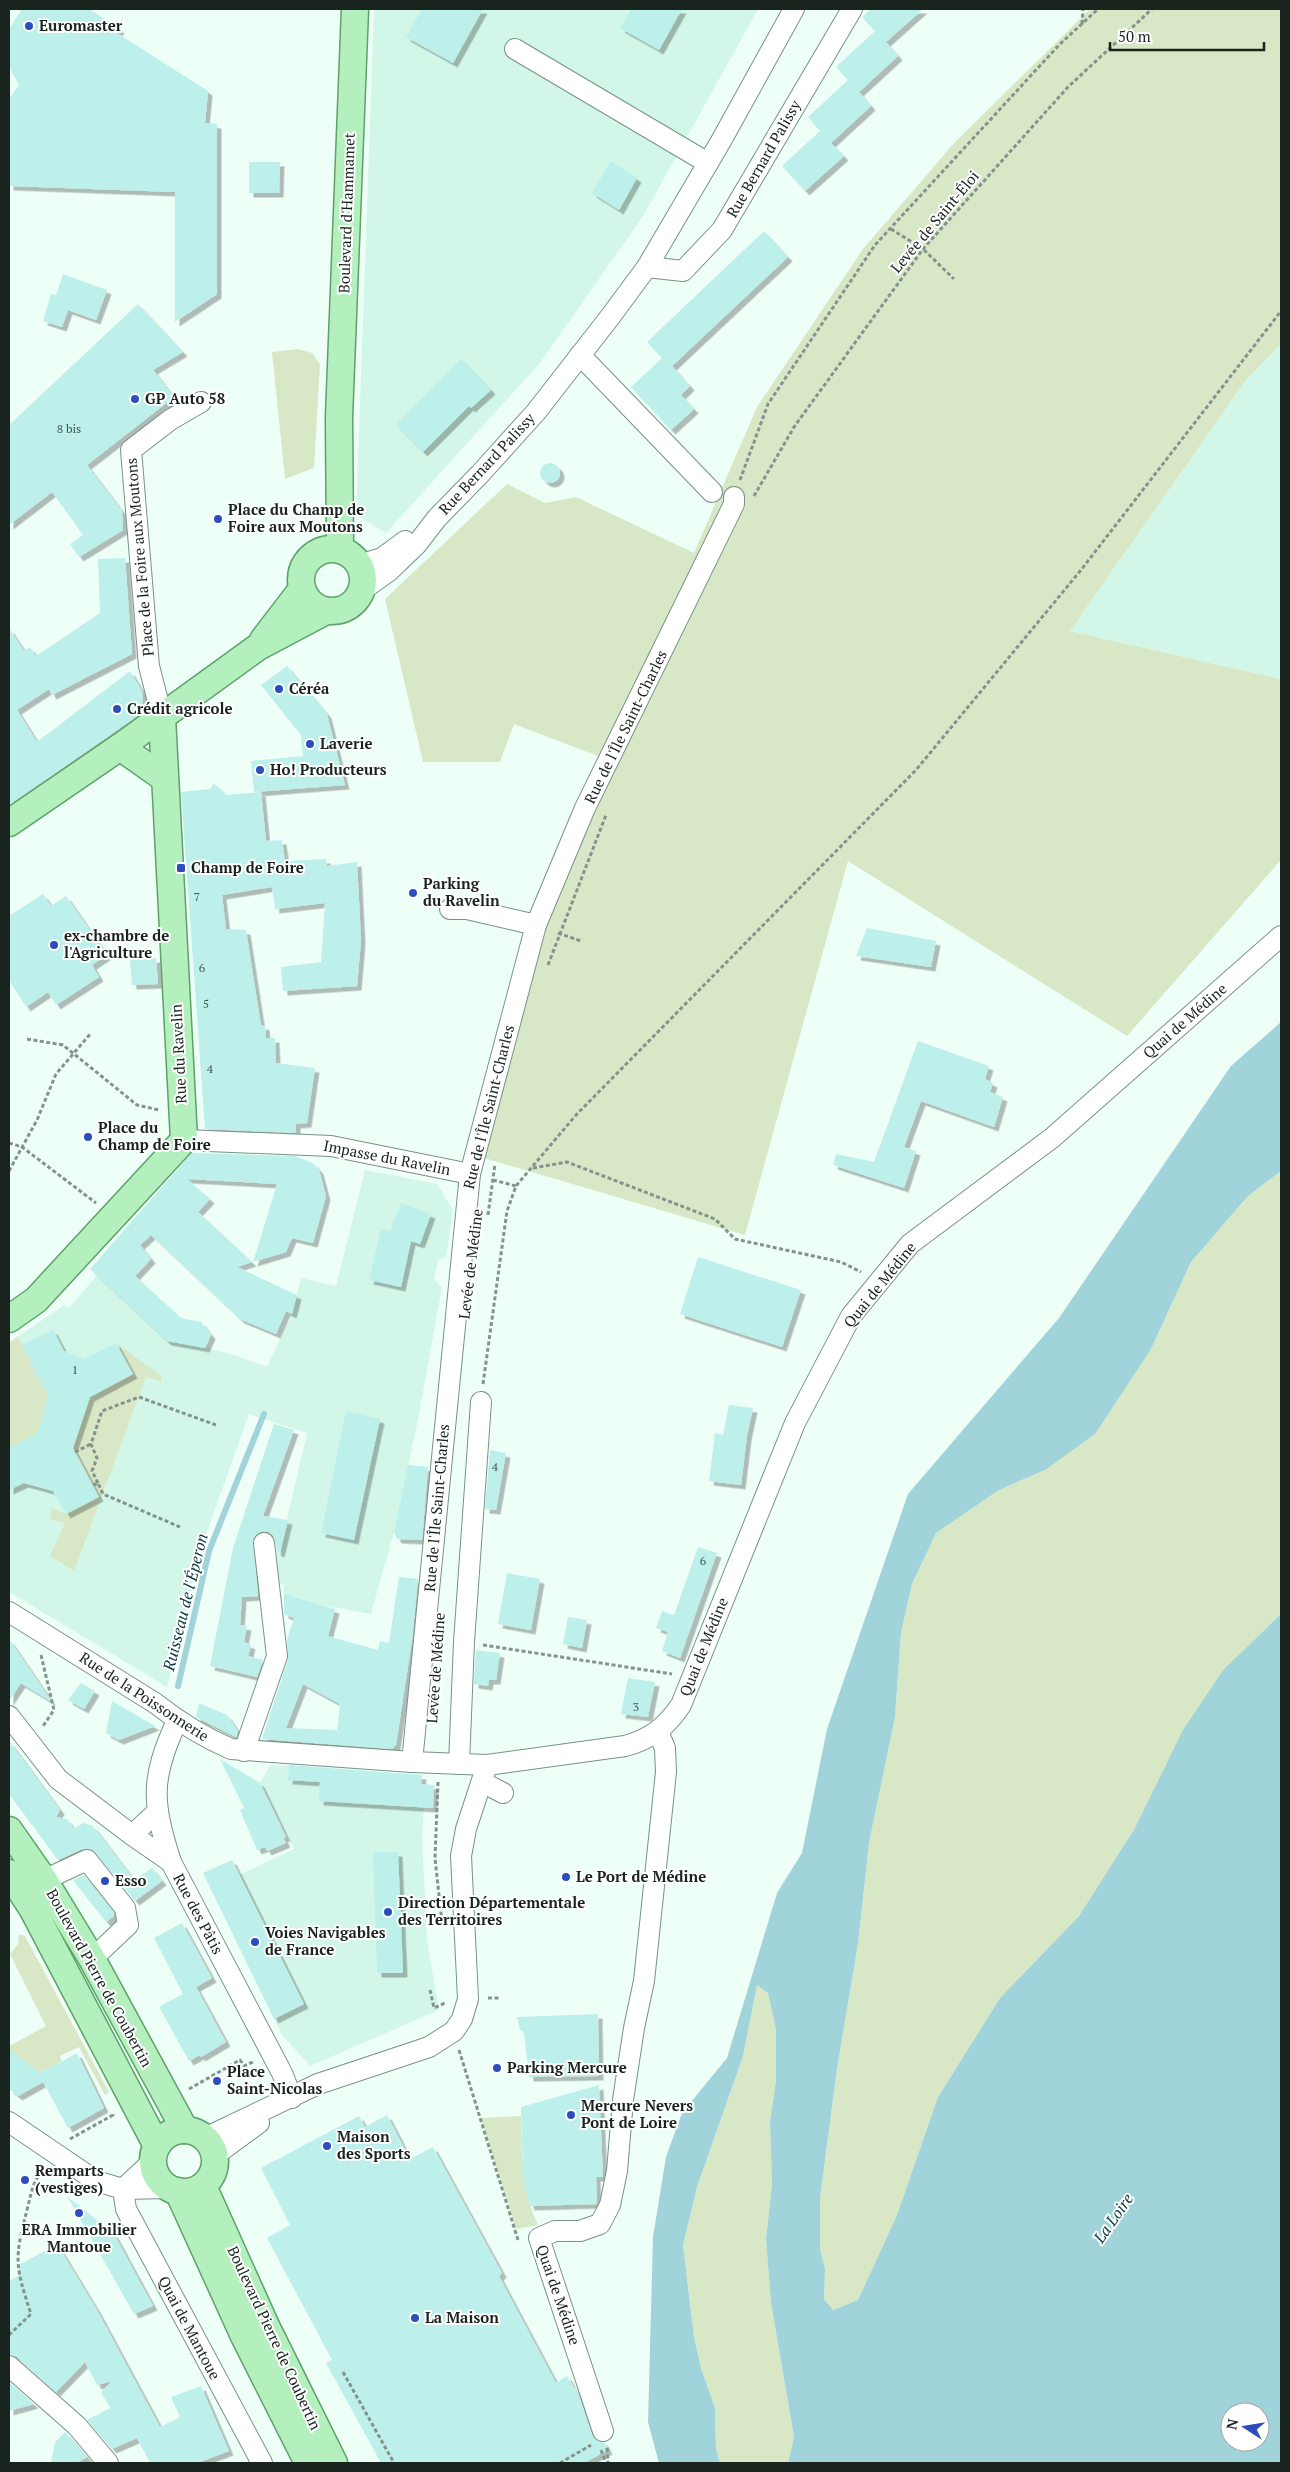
<svg xmlns="http://www.w3.org/2000/svg" width="1290" height="2472" font-family="'PT Serif',serif">
<defs>
<filter id="shadow"><feDropShadow dx="4.5" dy="4.5" stdDeviation="0" flood-color="#0004"/></filter>
</defs>
<rect width="100%" height="100%" fill="#eefff8"/>
<g fill="#d2f7e8">
<polygon points="374,9 758,9 643,216 540,363 386,533 356,515"/>
<polygon points="1281,344 1281,679 1070,631 1246,380"/>
<polygon points="365,1170 437,1184 453,1210 446,1257 438,1260 436,1270 434,1279 442,1287 418,1420 394,1532 371,1614 321,1605 284,1594 284,1585 277,1583 273,1552 279,1553 307,1433 249,1414 202,1546 167,1687 9,1592 9,1343 64,1305 69,1308 97,1275 205,1348 232,1354 267,1367 292,1314 301,1278 336,1286"/>
<polygon points="270,1765 422,1775 421,1784 434,1785 433,1808 424,1807 422,1836 427,1939 439,2010 310,2066 282,2035 203,1873 239,1875 294,1849 260,1783"/>
</g>
<g fill="#d8e8c7">
<polygon points="1090,9 1281,9 1281,344 1246,380 1070,631 1281,679 1281,860 1127,1036 848,861 745,1235 484,1158 549,918 616,763 514,724 500,762 423,762 385,599 507,484 545,503 576,497 694,553 757,407 863,249 955,142"/>
<polygon points="298,349 312,353 320,364 314,468 285,479 272,352"/>
<polygon points="1281,1171 1281,1614 1224,1669 1135,1828 1079,1916 1000,1998 938,2097 897,2215 858,2300 833,2310 824,2299 825,2269 820,2249 820,2198 837,2069 858,1944 869,1843 895,1717 901,1633 912,1584 936,1533 999,1490 1045,1470 1151,1349 1191,1262 1248,1196"/>
<polygon points="18,1336 48,1397 37,1434 9,1448 9,1343"/>
<polygon points="116,1343 161,1376 161,1381 146,1377 74,1571 50,1556 65,1523 50,1519 52,1508 66,1514 99,1497 73,1448 90,1397 133,1374"/>
<polygon points="19,1934 25,1936 109,2092 105,2095 79,2047 60,2056 62,2061 38,2074 9,2049 9,2046 46,2026 10,1954 18,1944"/>
<polygon points="757,1984 768,1993 776,2029 776,2081 770,2121 772,2184 766,2239 771,2303 794,2437 788,2463 720,2463 716,2449 715,2408 701,2368 694,2337 683,2245 697,2187 743,2056"/>
<path d="M521,2116C522,2155 521,2188 538,2225L516,2229L481,2118Z"/>
</g>
<path fill="#a0d3da" fill-rule="evenodd" d="M1281,1022V1171L1248,1196L1191,1262L1151,1349L1095,1434L1045,1470L999,1490L936,1533L912,1584L901,1633L895,1717L869,1843L858,1944L837,2069L820,2198V2249L825,2269L824,2299L833,2310L858,2300L897,2215L938,2097L1000,1998L1079,1916L1135,1828L1183,1730L1224,1669L1281,1614V2463H788L794,2437L771,2303L766,2239L772,2184L770,2121L776,2081V2029L768,1993L757,1985L743,2056L697,2187L683,2245L694,2337L701,2368L715,2408L716,2449L720,2463H659L648,2422L653,2237L666,2157L682,2113L727,2058L777,1893L802,1853L827,1729L908,1494L1059,1318L1231,1066ZM1230,2412H1260V2442H1230Z"/>
<g fill="none" stroke-linecap="round" stroke-linejoin="round">
<polyline stroke="#a0d3da" stroke-width="6" points="178,1686 209,1551 264,1414"/>
</g>
<g fill="#bdf0ea" fill-rule="evenodd" filter="url(#shadow)">
<polygon points="22,9 89,9 120,29 117,33 208,91 205,123 217,124 217,294 175,322 175,192 9,186 9,99 19,85 9,67 9,29"/>
<polygon points="422,9 483,9 453,63 406,37"/>
<polygon points="631,9 682,9 659,50 620,28"/>
<polygon points="871,9 923,9 886,42 898,56 859,92 871,106 831,143 844,156 805,191 782,166 820,131 808,117 848,80 836,67 875,31 862,17"/>
<polygon points="611,161 637,178 619,210 592,193"/>
<polygon points="249,162 280,162 279,193 249,193"/>
<polygon points="764,231 788,257 672,366 690,386 681,395 694,409 671,430 631,387 662,358 647,342"/>
<polygon points="63,274 107,290 96,320 68,310 62,327 43,321 51,294 56,295"/>
<polygon points="138,304 183,352 153,370 174,397 87,465 122,511 123,530 79,557 70,544 83,535 52,492 9,525 9,425"/>
<polygon points="461,359 491,390 471,408 469,406 423,452 396,425"/>
<circle cx="550" cy="473" r="10"/>
<polygon points="125,558 132,654 52,695 49,689 17,710 37,742 130,671 142,691 143,712 9,805 9,628 24,651 30,647 36,656 100,613 98,559"/>
<polygon points="287,666 327,714 345,785 254,792 251,761 303,756 301,735 261,685"/>
<polygon points="214,783 226,795 261,792 266,841 282,840 285,861 326,859 327,866 357,862 361,940 357,986 283,991 281,967 321,962 325,903 275,909 272,887 222,895 226,929 246,930 261,1026 265,1025 266,1038 275,1038 276,1063 315,1068 307,1123 296,1124 296,1133 205,1129 181,792 210,789"/>
<polygon points="43,894 51,906 66,896 107,955 92,965 99,977 56,1005 48,992 26,1007 9,980 9,916"/>
<polygon points="867,928 936,941 931,967 856,956"/>
<polygon points="156,958 158,984 132,985 130,960"/>
<polygon points="918,1041 989,1066 985,1079 993,1083 990,1092 1003,1097 994,1127 921,1101 904,1147 916,1151 904,1188 833,1165 836,1154 874,1162"/>
<polygon points="192,1153 295,1156 313,1163 319,1170 326,1196 313,1243 292,1238 286,1252 253,1262 277,1184 187,1179 210,1199 198,1212 252,1262 237,1267 297,1295 292,1314 286,1311 276,1334 240,1319 151,1235 140,1245 151,1259 135,1276 181,1318 201,1322 211,1335 205,1348 167,1341 90,1269"/>
<polygon points="401,1203 431,1214 420,1244 411,1241 401,1287 369,1280 381,1229 390,1231"/>
<polygon points="698,1257 801,1290 782,1347 680,1314"/>
<polygon points="53,1330 64,1351 84,1359 116,1343 133,1374 90,1397 73,1448 99,1497 66,1514 53,1491 24,1483 9,1490 9,1448 37,1434 48,1397 22,1345"/>
<polygon points="729,1405 753,1408 747,1436 741,1485 709,1481 715,1433 723,1435"/>
<polygon points="346,1411 380,1419 354,1540 321,1533"/>
<polygon points="274,1424 294,1430 263,1516 288,1520 280,1553 277,1552 274,1536 269,1532 262,1531 253,1538 258,1596 242,1597 240,1625 247,1626 244,1642 251,1645 248,1656 263,1660 257,1677 210,1666 233,1548"/>
<polygon points="490,1450 506,1453 496,1510 485,1509"/>
<polygon points="408,1465 428,1467 422,1540 397,1539 394,1532"/>
<polygon points="698,1547 717,1553 680,1658 662,1651 668,1632 656,1628 662,1611 674,1615"/>
<polygon points="507,1573 540,1579 531,1630 498,1624"/>
<path d="M399,1577L418,1579L412,1640L396,1745L392,1749L262,1739L288,1659L287,1640L294,1618L284,1614V1594L335,1609L328,1636L378,1650L380,1641L389,1643ZM303,1684L340,1704L337,1730L286,1728Z"/>
<polygon points="568,1617 587,1620 582,1648 563,1644"/>
<polygon points="9,1639 52,1702 21,1683 9,1701"/>
<polygon points="476,1650 500,1653 496,1680 489,1680 488,1686 474,1684"/>
<polygon points="628,1678 655,1682 648,1717 621,1714"/>
<polygon points="81,1683 95,1691 84,1709 68,1700"/>
<polygon points="112,1701 155,1726 119,1740 106,1733"/>
<polygon points="199,1703 227,1715 238,1731 236,1737 196,1717"/>
<polygon points="9,1741 60,1810 56,1817 67,1819 74,1829 83,1823 93,1826 134,1880 152,1868 162,1881 135,1901 93,1850 82,1849 58,1860 9,1794"/>
<polygon points="220,1759 260,1783 286,1837 283,1838 286,1843 267,1851 265,1847 257,1850 240,1810 244,1808"/>
<polygon points="289,1765 422,1775 421,1784 434,1785 433,1808 319,1801 320,1782 288,1780"/>
<polygon points="373,1852 398,1852 403,1973 377,1973"/>
<polygon points="232,1860 304,2004 274,2019 203,1873"/>
<polygon points="84,1875 114,1913 114,1916 106,1922 73,1880"/>
<polygon points="182,1923 212,1978 196,1987 226,2042 201,2057 200,2055 189,2061 159,2007 196,1987 183,1994 154,1938"/>
<polygon points="598,2014 599,2076 529,2077 524,2031 520,2030 517,2017"/>
<polygon points="9,2049 40,2073 77,2053 104,2108 68,2128 43,2082 18,2096 9,2089"/>
<polygon points="599,2085 603,2177 596,2177 597,2204 530,2206 523,2180 521,2107"/>
<polygon points="387,2115 410,2159 433,2147 502,2273 499,2276 556,2383 567,2376 574,2388 576,2387 592,2435 596,2440 604,2442 608,2450 584,2463 381,2463 326,2363 332,2360 267,2238 290,2225 261,2168 359,2116 365,2127"/>
<polygon points="67,2196 114,2234 153,2306 134,2314"/>
<polygon points="57,2244 97,2310 160,2427 180,2417 171,2397 201,2386 229,2451 197,2463 150,2463 137,2438 112,2449 87,2420 110,2408 101,2392 112,2381 97,2385 85,2362 56,2392 17,2357 9,2354 9,2281 18,2276 19,2265"/>
<polygon points="9,2382 34,2404 9,2411"/>
<polygon points="65,2432 87,2457 77,2463 51,2463 55,2442"/>
</g>
<g fill="none" stroke-linecap="round" stroke-linejoin="round">
<g stroke="#789287" stroke-width="22">
<g id="minor">
<polyline points="515,49 708,163"/>
<polyline points="647,267 683,271 722,230 852,9"/>
<polyline points="580,355 712,492"/>
<polyline points="359,565 382,558 405,541"/>
<polyline points="361,591 389,571 417,544 437,518 480,474 536,412 610,317 647,267 721,141 794,9"/>
<polyline points="162,717 149,666 131,450 170,420 201,402"/>
<polyline points="450,909 467,909 536,925"/>
<polyline points="184,1140 331,1146 470,1174"/>
<path d="M9,1612L155,1703C179,1722 203,1737 231,1749L412,1762L487,1765L625,1746C651,1739 666,1727 681,1705L795,1423L851,1316L910,1244L1052,1138L1281,936"/>
<polyline points="9,1716 58,1779 132,1835"/>
<path d="M177,1721C150,1779 152,1802 171,1862L282,2073L292,2098"/>
<polyline points="244,1751 277,1656 264,1543"/>
<polyline points="412,1762 470,1174 536,925 585,808 734,504 734,497"/>
<polyline points="459,1764 464,1642 481,1402"/>
<polyline points="482,1782 503,1793"/>
<polyline points="157,1812 132,1835 171,1862"/>
<polyline points="44,1880 87,1860 125,1908 128,1925 92,1959"/>
<polyline points="9,2122 96,2181 123,2189 168,2188"/>
<polyline points="205,2138 318,2084 429,2047 454,2031 462,2019 468,1999 461,1856 466,1829 487,1765"/>
<polyline points="214,2156 259,2123"/>
<polyline points="123,2189 126,2209 262,2463"/>
<polyline points="123,2189 153,2161"/>
<polyline points="9,2366 77,2426 108,2463"/>
<polyline points="603,2431 539,2238 555,2231 580,2231 600,2224 610,2205 617,2171 623,2100 634,2028 644,1981 666,1772 665,1748 658,1732"/>
</g>
</g>
<g stroke="#5da26a" stroke-width="29">
<g id="major">
<circle cx="332" cy="580" r="31"/>
<polyline points="340,550 339,417 355,9"/>
<polyline points="263,640 302,589"/>
<polyline points="120,747 164,778"/>
<polyline points="9,823 120,747 258,647 326,611"/>
<polyline points="9,1319 36,1300 184,1140 162,717"/>
<polyline points="9,1830 44,1880 92,1959 185,2130"/>
<polyline points="9,1873 32,1908 157,2146"/>
<circle cx="184" cy="2161" r="31"/>
<polyline points="203,2186 266,2326 334,2463"/>
<polyline points="178,2191 244,2336 308,2463"/>
</g>
</g>
<g stroke="#85938d" stroke-width="3" stroke-dasharray="4 2.5" stroke-linecap="butt">
<polyline points="1082,24 1083,9"/>
<polyline points="891,229 923,249 954,279"/>
<polyline points="740,480 768,404 875,245 1059,45 1098,9"/>
<polyline points="754,496 794,427 923,249 1068,87 1152,9"/>
<polyline points="558,933 581,941"/>
<polyline points="548,965 606,815"/>
<polyline points="27,1039 63,1045 137,1105 159,1110"/>
<polyline points="9,1143 22,1147 96,1203"/>
<polyline points="533,1168 567,1162 715,1219 735,1239 841,1262 861,1272"/>
<polyline points="9,1171 37,1120 56,1074 91,1033"/>
<polyline points="493,1180 516,1186"/>
<polyline points="488,1215 495,1164"/>
<polyline points="483,1384 507,1211 516,1186 576,1115 916,770 1081,570 1281,311"/>
<polyline points="75,1452 91,1444"/>
<polyline points="98,1483 92,1471 97,1458 91,1444 102,1411 139,1397 216,1425"/>
<polyline points="93,1485 98,1483 103,1494 180,1527"/>
<polyline points="483,1645 672,1674"/>
<polyline points="41,1655 54,1710 43,1726"/>
<polyline points="438,1782 435,1858 442,1923"/>
<polyline points="430,1990 434,2008 445,2003"/>
<polyline points="488,1998 500,1998"/>
<polyline points="459,2050 518,2240"/>
<polyline points="189,2089 240,2060 244,2066 255,2061"/>
<polyline points="70,2139 113,2115 112,2113"/>
<path d="M9,2335L31,2314C15,2265 14,2260 27,2210C31,2194 33,2180 44,2168"/>
<polyline points="343,2372 394,2463"/>
<polyline points="607,2448 608,2463"/>
<polyline points="601,2450 606,2463"/>
<polyline points="560,2463 591,2445"/>
</g>
<use href="#minor" stroke="#fff" stroke-width="20"/>
<use href="#major" stroke="#b4f0be" stroke-width="26"/>
</g>
<g fill="#2b4dbd" stroke="#fff" stroke-width="2">
<circle cx="29" cy="26" r="5"/>
<circle cx="135" cy="399" r="5"/>
<circle cx="218" cy="519" r="5"/>
<circle cx="279" cy="689" r="5"/>
<circle cx="117" cy="709" r="5"/>
<circle cx="310" cy="744" r="5"/>
<circle cx="260" cy="770" r="5"/>
<rect x="176" y="863" width="10" height="10" rx="2.5"/>
<circle cx="413" cy="893" r="5"/>
<circle cx="54" cy="945" r="5"/>
<circle cx="88" cy="1137" r="5"/>
<circle cx="566" cy="1877" r="5"/>
<circle cx="105" cy="1881" r="5"/>
<circle cx="388" cy="1912" r="5"/>
<circle cx="255" cy="1942" r="5"/>
<circle cx="497" cy="2068" r="5"/>
<circle cx="217" cy="2081" r="5"/>
<circle cx="571" cy="2115" r="5"/>
<circle cx="327" cy="2146" r="5"/>
<circle cx="25" cy="2180" r="5"/>
<circle cx="79" cy="2213" r="5"/>
<circle cx="415" cy="2318" r="5"/>
</g>
<g text-anchor="middle" stroke-width="4" stroke-linejoin="round" paint-order="stroke">
<g font-size="12" fill="#425752">
<text x="69" y="433">8 bis</text>
<text x="197" y="901">7</text>
<text x="202" y="972">6</text>
<text x="206" y="1008">5</text>
<text x="210" y="1073">4</text>
<text x="75" y="1374">1</text>
<text x="495" y="1471">4</text>
<text x="703" y="1565">6</text>
<text x="636" y="1711">3</text>
</g>
<g font-size="15" font-weight="bold" fill="#19241f" stroke="#fff" text-anchor="start">
<text x="39" y="31">Euromaster</text>
<text x="145" y="404">GP Auto 58</text>
<text x="228" y="515">Place du Champ de<tspan x="228" dy="17">Foire aux Moutons</tspan></text>
<text x="289" y="694">Céréa</text>
<text x="127" y="714">Crédit agricole</text>
<text x="320" y="749">Laverie</text>
<text x="270" y="775">Ho! Producteurs</text>
<text x="191" y="873">Champ de Foire</text>
<text x="423" y="889">Parking<tspan x="423" dy="17">du Ravelin</tspan></text>
<text x="64" y="941">ex-chambre de<tspan x="64" dy="17">l'Agriculture</tspan></text>
<text x="98" y="1133">Place du<tspan x="98" dy="17">Champ de Foire</tspan></text>
<text x="576" y="1882">Le Port de Médine</text>
<text x="115" y="1886">Esso</text>
<text x="398" y="1908">Direction Départementale<tspan x="398" dy="17">des Territoires</tspan></text>
<text x="265" y="1938">Voies Navigables<tspan x="265" dy="17">de France</tspan></text>
<text x="507" y="2073">Parking Mercure</text>
<text x="227" y="2077">Place<tspan x="227" dy="17">Saint-Nicolas</tspan></text>
<text x="581" y="2111">Mercure Nevers<tspan x="581" dy="17">Pont de Loire</tspan></text>
<text x="337" y="2142">Maison<tspan x="337" dy="17">des Sports</tspan></text>
<text x="35" y="2176">Remparts<tspan x="35" dy="17">(vestiges)</tspan></text>
<text x="79" y="2235" text-anchor="middle">ERA Immobilier<tspan x="79" dy="17">Mantoue</tspan></text>
<text x="425" y="2323">La Maison</text>
</g>
<g font-size="15" fill="#19241f" stroke="#fff">
<text transform="translate(764 159) rotate(-60)" y="5">Rue Bernard Palissy</text>
<text transform="translate(347 213) rotate(-88)" y="5">Boulevard d'Hammamet</text>
<text transform="translate(935 222) rotate(-50)" y="5">Levée de Saint-Éloi</text>
<text transform="translate(487 464) rotate(-47)" y="5">Rue Bernard Palissy</text>
<text transform="translate(140 557) rotate(-95)" y="5">Place de la Foire aux Moutons</text>
<text transform="translate(626 727) rotate(-64)" y="5">Rue de l'Île Saint-Charles</text>
<text transform="translate(1185 1021) rotate(-41)" y="5">Quai de Médine</text>
<text transform="translate(179 1054) rotate(-93)" y="5">Rue du Ravelin</text>
<text transform="translate(489 1107) rotate(-76)" y="5">Rue de l'Île Saint-Charles</text>
<text transform="translate(387 1158) rotate(11)" y="5">Impasse du Ravelin</text>
<text transform="translate(471 1264) rotate(-83)" y="5">Levée de Médine</text>
<text transform="translate(880 1285) rotate(-51)" y="5">Quai de Médine</text>
<text transform="translate(437 1508) rotate(-85)" y="5">Rue de l'Île Saint-Charles</text>
<text transform="translate(704 1647) rotate(-68)" y="5">Quai de Médine</text>
<text transform="translate(436 1668) rotate(-86)" y="5">Levée de Médine</text>
<text transform="translate(144 1697) rotate(33)" y="5">Rue de la Poissonnerie</text>
<text transform="translate(198 1914) rotate(62)" y="5">Rue des Pâtis</text>
<text transform="translate(99 1978) rotate(61)" y="5">Boulevard Pierre de Coubertin</text>
<text transform="translate(558 2295) rotate(71)" y="5">Quai de Médine</text>
<text transform="translate(189 2328) rotate(62)" y="5">Quai de Mantoue</text>
<text transform="translate(274 2338) rotate(65)" y="5">Boulevard Pierre de Coubertin</text>
</g>
<g font-size="16" font-style="italic" fill="#08393f" stroke="#fff">
<text transform="translate(185 1602) rotate(-76)" y="6">Ruisseau de l'Éperon</text>
<text transform="translate(1113 2218) rotate(-55)" y="6">La Loire</text>
</g>
</g>
<rect width="1290" height="2472" fill="none" stroke="#19241f" stroke-width="20"/>
<g transform="translate(1245 2427) rotate(282)"><circle r="24" fill="#ffffff" stroke="#a3a7a5"/>
<path d="M0-4L9 19L0 12L-9 19Z" fill="#2b4dbd"/>
<text y="-8" font-size="14" font-weight="bold" text-anchor="middle" fill="#19241f">N</text>
</g>
<path d="M1110 42v8h154v-8" fill="none" stroke="#19241f" stroke-width="2.5"/>
<text x="1118" y="42" font-size="15" fill="#19241f" stroke="#ffffff" stroke-width="4" paint-order="stroke">50 m</text>
</svg>
